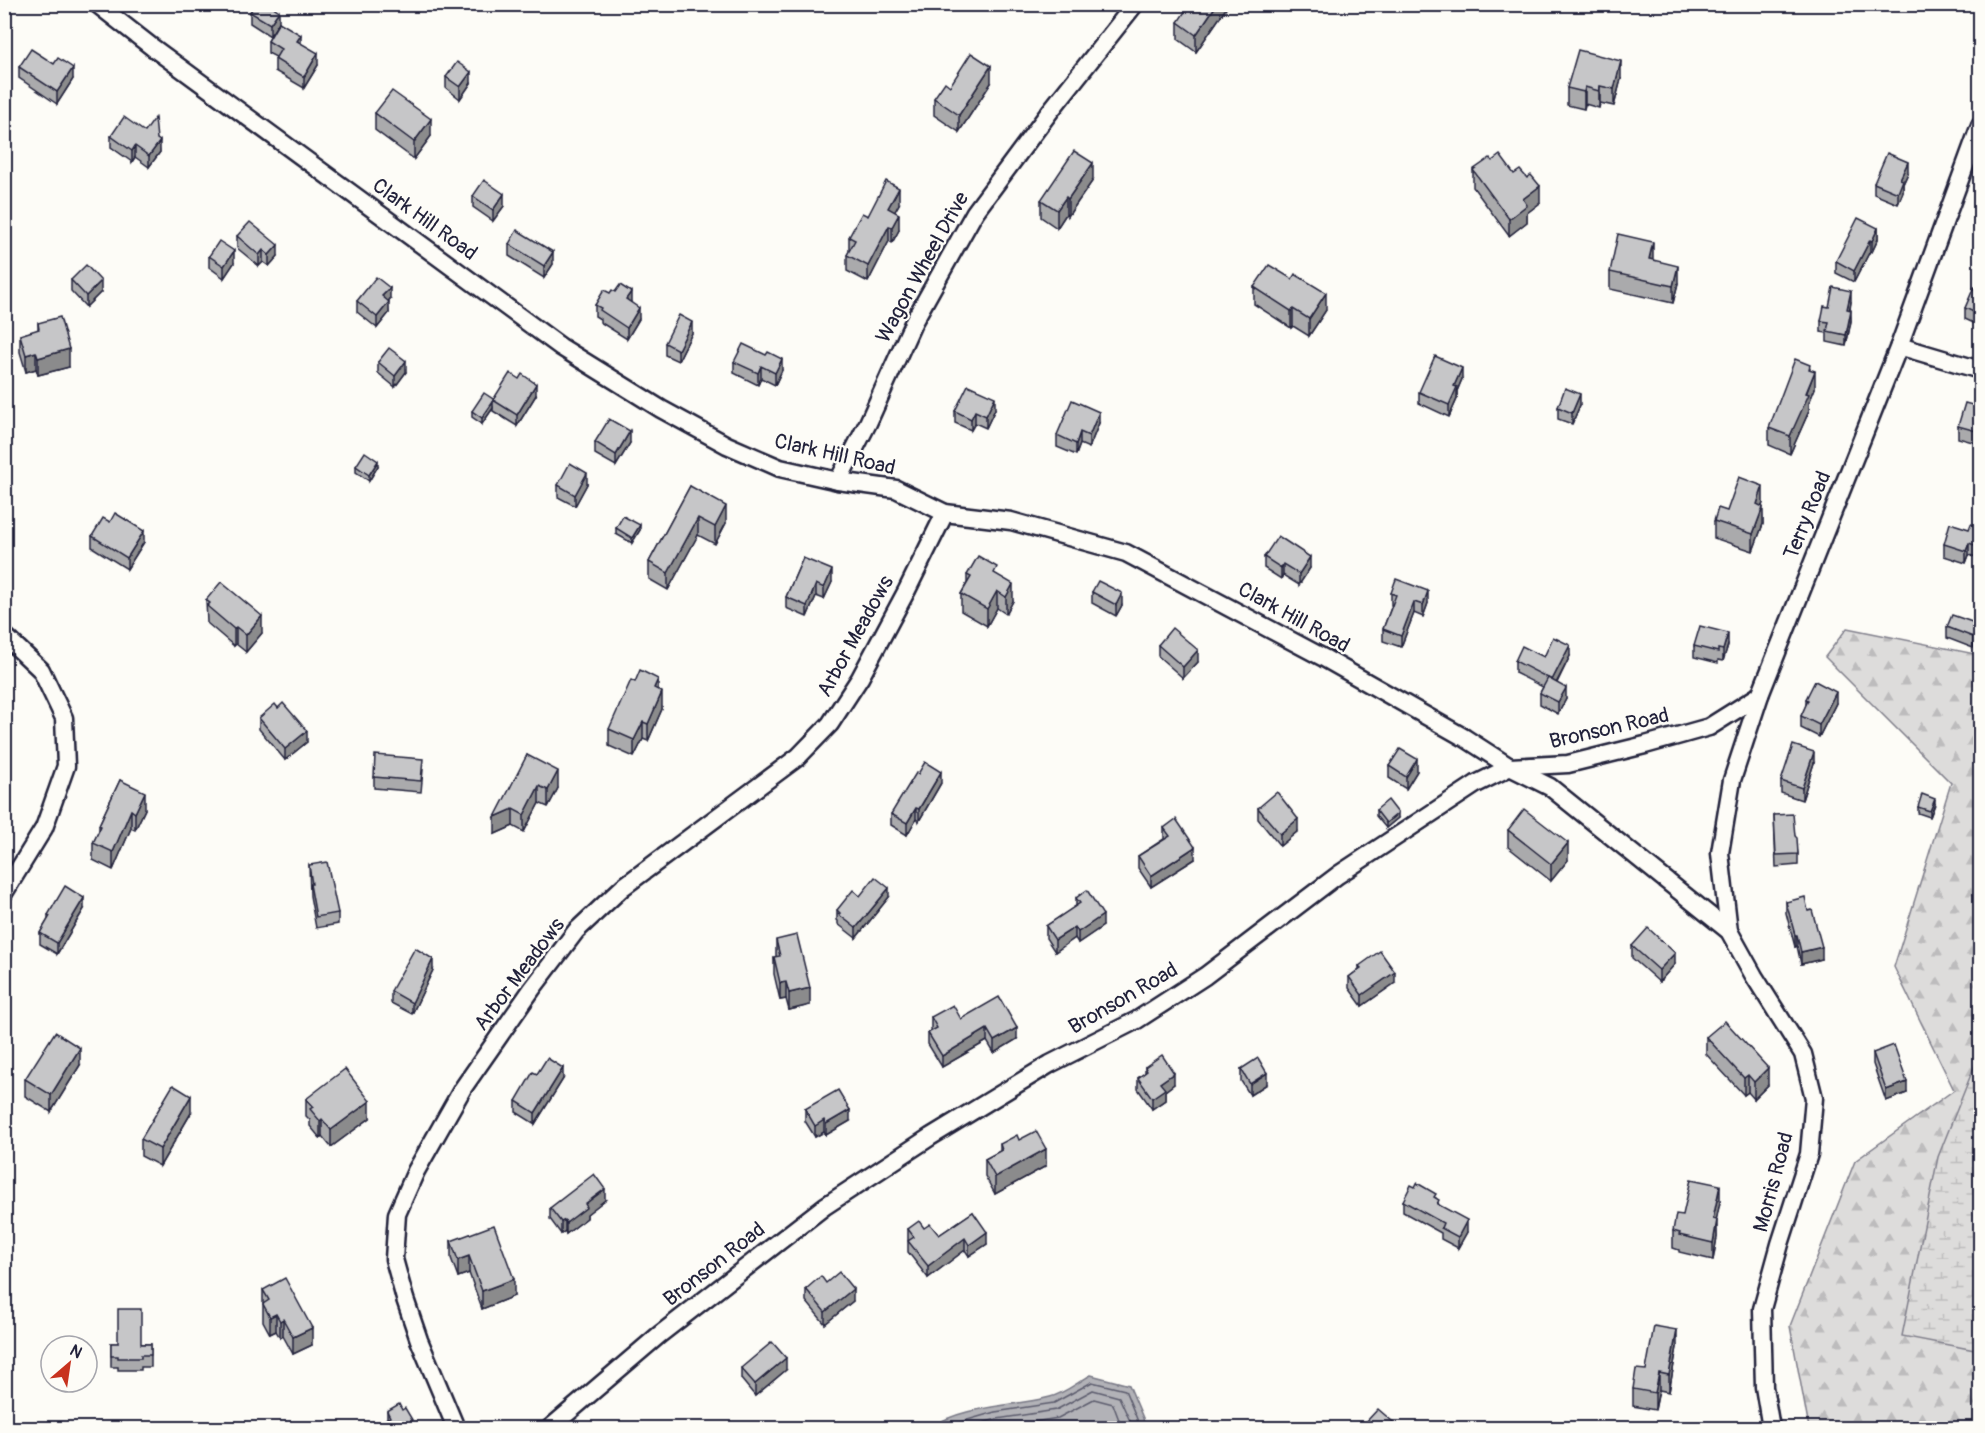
<svg xmlns="http://www.w3.org/2000/svg" width="1985" height="1433" font-family="Pangolin,sans-serif">
<defs>
<pattern id="forest-firs" width="22" height="20" patternUnits="userSpaceOnUse" patternTransform="scale(1.5)"><rect width="22" height="20" fill="#dddcdb"/><path d="M5 1l3.5 6h-7zM16 11l3.5 6h-7z" fill="#bdbcbd"/></pattern>
<pattern id="wetland-marsh" width="20" height="14" patternUnits="userSpaceOnUse" patternTransform="scale(1.5)"><rect width="20" height="14" fill="#dddcdb"/><path d="M1 5h8M5 5V1M11 12h8M15 12V8" fill="none" stroke="#bdbcbd"/></pattern>
</defs>
<rect width="100%" height="100%" fill="#fdfcf7"/>
<filter id="ink" filterUnits="userSpaceOnUse"><feTurbulence type="fractalNoise" baseFrequency=".0167" numOctaves="2"/><feDisplacementMap in="SourceGraphic" scale="12" xChannelSelector="R" yChannelSelector="G"/><feConvolveMatrix kernelMatrix="1 2 1 2 8 2 1 2 1" color-interpolation-filters="sRGB"/></filter>
<g filter="url(#ink)">
<polygon fill="url(#forest-firs)" stroke="#807f8b" stroke-width="1.5" points="1847,628 1980,655 1980,1428 1809,1428 1790,1326 1855,1161 1954,1090 1894,967 1951,783 1825,657"/>
<polygon fill="url(#wetland-marsh)" stroke="#807f8b" stroke-width="1.5" points="1980,1052 1980,1351 1902,1336 1938,1157"/>
<path fill="#b2b2b7" stroke="#787885" stroke-width="1.5" d="M1091,1375L1129,1385L1143,1418L1145,1428H929C965,1405 1010,1407 1050,1397C1064,1394 1078,1382 1091,1375Z"/>
<g fill="none" stroke-linecap="round" stroke-linejoin="round">
<g stroke="#5c5c6d" stroke-width="1.5">
<polyline points="940,1428 995,1412 1054,1403 1092,1382 1125,1390 1137,1419 1139,1428"/>
<polyline points="963,1428 997,1419 1056,1410 1093,1390 1119,1397 1130,1421 1131,1428"/>
<polyline points="996,1428 1058,1418 1094,1399 1113,1404 1122,1428"/>
</g>
<g stroke="#22223b" stroke-width="21">
<g id="minor">
<polyline points="97,4 152,47 561,347 661,409 727,445 780,468 838,481 896,489 945,513 1011,521 1126,553 1324,658 1465,738 1510,767 1550,787 1729,931 1754,976 1803,1054 1814,1098 1809,1154 1780,1244 1762,1309 1764,1387 1771,1428"/>
<polyline points="1899,346 1980,370"/>
<polyline points="838,481 868,423 914,321 975,212 1051,110 1135,4"/>
<polyline points="4,635 41,670 64,718 66,766 44,828 4,893"/>
<polyline points="1729,931 1720,853 1732,780 1760,695 1899,346 1980,125"/>
<polyline points="456,1428 419,1340 405,1299 394,1259 397,1214 416,1171 463,1088 532,989 576,931 623,887 798,757 830,724 860,678 907,590 945,513"/>
<polyline points="550,1428 659,1335 825,1206 930,1137 1050,1064 1137,1020 1205,976 1338,875 1476,784 1510,767 1568,764 1645,745 1709,727 1760,695"/>
</g>
</g>
<use href="#minor" stroke="#fdfcf7" stroke-width="16"/>
</g>
<g fill="#aaaaac" stroke="#22223b" stroke-width="1.5">
<polygon points="1229,4 1196,52 1178,39 1178,22"/>
<polygon points="250,12 279,22 301,44 318,65 304,88 275,71 275,59 276,57 268,53 268,41 278,24 270,36 250,23"/>
<polygon points="19,67 73,79 57,104 19,78"/>
<polygon points="446,77 471,83 460,99 446,88"/>
<polygon points="1621,79 1614,106 1600,103 1599,108 1585,104 1584,109 1567,105 1567,88"/>
<polygon points="991,83 959,132 934,115 934,98 950,86"/>
<polygon points="375,113 431,136 414,159 375,130"/>
<polygon points="145,132 157,139 160,152 149,167 135,157 132,162 111,147 111,136"/>
<polygon points="1492,161 1514,174 1540,203 1527,213 1527,222 1509,236 1473,187 1473,170"/>
<polygon points="1908,173 1903,184 1903,192 1898,204 1874,194 1874,183"/>
<polygon points="1093,180 1068,216 1066,214 1057,228 1041,217 1041,200"/>
<polygon points="473,196 504,206 493,221 473,207"/>
<polygon points="899,204 894,212 899,230 892,243 889,241 868,282 847,271 847,255 849,252 849,237 868,216"/>
<polygon points="1878,228 1878,239 1872,252 1870,251 1854,282 1836,273 1836,261"/>
<polygon points="237,236 278,256 269,266 263,262 259,266 237,248"/>
<polygon points="509,244 553,264 544,278 509,256"/>
<polygon points="209,256 234,263 224,278 209,267"/>
<polygon points="1653,260 1678,283 1673,303 1610,289 1610,272"/>
<polygon points="71,280 101,292 86,307 71,291"/>
<polygon points="1254,287 1326,310 1309,336 1293,326 1291,328 1254,304"/>
<polygon points="1980,289 1980,326 1965,319 1965,308"/>
<polygon points="610,293 631,302 639,319 627,339 600,322 600,319 595,316 595,305"/>
<polygon points="390,299 388,301 389,313 377,328 357,312 357,301"/>
<polygon points="1851,302 1850,310 1851,321 1846,346 1827,342 1827,333 1821,332 1821,321 1829,307"/>
<polygon points="38,323 69,367 38,375 36,369 26,372 20,352 20,335 38,330"/>
<polygon points="692,333 678,361 665,355 665,343"/>
<polygon points="378,362 406,372 395,387 378,373"/>
<polygon points="734,362 782,370 775,385 761,378 758,385 734,373"/>
<polygon points="1810,369 1815,388 1809,403 1809,411 1790,454 1769,445 1769,428"/>
<polygon points="1462,379 1457,391 1457,399 1449,417 1419,403 1419,392"/>
<polygon points="536,395 517,426 493,411 493,408 482,424 472,417 472,411 493,399"/>
<polygon points="1580,405 1572,424 1558,419 1558,407"/>
<polygon points="1980,407 1980,444 1958,438 1958,426"/>
<polygon points="995,409 986,428 975,423 971,430 955,423 955,411"/>
<polygon points="1099,423 1089,448 1080,444 1076,455 1057,447 1057,435"/>
<polygon points="595,442 630,443 616,466 595,454"/>
<polygon points="356,466 378,466 369,481 356,472"/>
<polygon points="587,484 575,506 558,497 558,485"/>
<polygon points="690,486 726,523 715,544 698,535 668,590 649,579 649,562"/>
<polygon points="1763,503 1762,506 1763,524 1753,551 1714,538 1714,521 1727,511"/>
<polygon points="1980,527 1980,558 1969,555 1966,563 1944,556 1944,544 1969,529"/>
<polygon points="616,528 640,530 632,543 616,534"/>
<polygon points="92,536 144,542 127,569 92,547"/>
<polygon points="1264,557 1310,568 1299,585 1283,575 1281,579 1264,568"/>
<polygon points="803,558 832,582 824,599 816,596 807,617 786,608 786,597"/>
<polygon points="967,575 997,575 1013,601 1006,614 997,608 987,626 961,611 961,594 967,583"/>
<polygon points="1092,592 1122,605 1116,616 1092,603"/>
<polygon points="1391,593 1428,603 1423,617 1414,613 1401,647 1383,641 1383,629 1392,605 1391,605"/>
<polygon points="206,600 262,633 246,652 236,644 234,646 207,623"/>
<polygon points="1947,627 1978,635 1973,648 1947,638"/>
<polygon points="1158,645 1198,662 1183,678 1158,656"/>
<polygon points="1728,645 1723,661 1718,660 1718,663 1694,657 1694,646"/>
<polygon points="1570,656 1557,683 1566,699 1558,714 1540,704 1540,693 1543,687 1515,673 1515,661 1544,657"/>
<polygon points="658,690 662,709 648,741 643,739 634,757 609,746 609,729"/>
<polygon points="1806,699 1836,703 1819,737 1801,728 1801,716 1806,706"/>
<polygon points="278,708 307,742 285,760 259,729 259,718"/>
<polygon points="527,755 558,788 548,807 539,803 524,832 513,826 495,834"/>
<polygon points="1814,763 1802,800 1781,793 1781,781"/>
<polygon points="1389,766 1417,771 1406,789 1389,778"/>
<polygon points="423,770 421,792 374,788 374,777"/>
<polygon points="120,780 145,809 135,830 131,828 113,870 93,860 93,843 99,831 99,825"/>
<polygon points="941,783 919,821 916,819 907,835 891,825 891,814"/>
<polygon points="1935,804 1930,817 1918,813 1918,807"/>
<polygon points="1258,808 1298,831 1280,846 1258,819"/>
<polygon points="1376,810 1398,818 1386,828 1376,816"/>
<polygon points="1774,815 1795,836 1798,854 1798,865 1776,867"/>
<polygon points="1164,828 1195,859 1151,887 1138,868 1138,856 1164,839"/>
<polygon points="1508,830 1568,860 1551,881 1508,847"/>
<polygon points="309,865 338,913 338,924 316,928 310,896"/>
<polygon points="889,897 856,938 838,924 838,921 837,920 837,910"/>
<polygon points="1076,898 1103,926 1078,943 1075,938 1055,952 1046,938 1046,926 1076,906"/>
<polygon points="1786,902 1822,959 1801,964 1797,946 1795,947 1786,913"/>
<polygon points="84,909 57,954 40,944 40,933 48,920 48,915"/>
<polygon points="776,940 810,1005 789,1010 786,999 780,1000 774,974 774,957 776,957"/>
<polygon points="1632,946 1675,964 1659,982 1632,958"/>
<polygon points="1359,966 1395,983 1362,1006 1349,988 1349,977 1359,969"/>
<polygon points="433,970 412,1014 391,1003 391,991"/>
<polygon points="931,1017 961,1019 1017,1039 994,1053 987,1041 942,1067 928,1044 928,1033 932,1031 931,1029"/>
<polygon points="1706,1037 1768,1085 1754,1099 1748,1092 1744,1095 1706,1054"/>
<polygon points="1873,1053 1907,1093 1886,1101 1873,1064"/>
<polygon points="80,1065 51,1112 25,1096 25,1079"/>
<polygon points="1145,1067 1174,1084 1165,1091 1165,1100 1152,1109 1138,1089 1138,1078 1145,1073"/>
<polygon points="1241,1069 1267,1084 1250,1095 1241,1081"/>
<polygon points="563,1079 535,1124 516,1112 516,1101"/>
<polygon points="306,1099 370,1118 331,1147 322,1136 320,1138 310,1126 310,1120 306,1116"/>
<polygon points="805,1109 850,1121 826,1135 824,1132 815,1137 805,1121"/>
<polygon points="191,1113 160,1166 141,1156 141,1139"/>
<polygon points="1019,1140 1046,1166 995,1194 985,1176 985,1159 1000,1151 1000,1144"/>
<polygon points="1436,1198 1439,1205 1467,1232 1458,1248 1441,1239 1441,1233 1403,1212 1403,1201"/>
<polygon points="605,1200 587,1214 587,1218 566,1234 565,1231 561,1234 550,1219 550,1208"/>
<polygon points="1720,1202 1716,1219 1717,1237 1713,1260 1679,1252 1679,1250 1673,1248 1673,1231 1683,1215"/>
<polygon points="973,1212 987,1244 969,1256 965,1250 928,1278 908,1252 908,1229 924,1228 939,1235"/>
<polygon points="451,1241 514,1296 482,1309 469,1273 458,1277 451,1258"/>
<polygon points="826,1283 853,1301 825,1324 806,1301 806,1289"/>
<polygon points="263,1290 312,1345 293,1354 283,1336 280,1338 276,1331 270,1334 263,1321"/>
<polygon points="111,1343 151,1344 151,1367 141,1367 141,1370 118,1370 118,1367 111,1367"/>
<polygon points="1677,1347 1669,1392 1659,1390 1655,1410 1633,1406 1633,1389 1646,1370"/>
<polygon points="741,1368 786,1370 755,1396 741,1379"/>
<polygon points="402,1410 417,1428 384,1428 384,1420 387,1419 387,1411"/>
<polygon points="1366,1422 1400,1428 1366,1428"/>
</g>
<g fill="#8b8b8c" stroke="#22223b" stroke-width="1.5">
<polygon points="1217,4 1229,4 1196,52 1196,35"/>
<polygon points="279,11 279,22 270,36 270,24"/>
<polygon points="301,35 301,46 297,41"/>
<polygon points="318,53 318,65 304,88 304,77"/>
<polygon points="1621,61 1621,79 1614,106 1614,89"/>
<polygon points="991,66 991,83 959,132 959,115"/>
<polygon points="73,68 73,79 57,104 57,92"/>
<polygon points="471,72 471,83 460,99 460,87"/>
<polygon points="1600,86 1600,103 1599,108 1599,91"/>
<polygon points="1585,87 1585,104 1584,109 1584,92"/>
<polygon points="431,119 431,136 414,159 414,142"/>
<polygon points="160,141 160,152 149,167 149,156"/>
<polygon points="135,146 135,157 132,162 132,151"/>
<polygon points="1908,162 1908,173 1903,184 1903,192 1898,204 1898,193 1900,179"/>
<polygon points="1093,163 1093,180 1068,216 1068,199"/>
<polygon points="1540,186 1540,203 1527,213 1527,222 1509,236 1509,219 1523,199"/>
<polygon points="899,188 899,204 888,224 888,208"/>
<polygon points="504,194 504,206 493,221 493,210"/>
<polygon points="1066,197 1066,214 1057,228 1057,210"/>
<polygon points="899,214 899,230 892,243 892,227"/>
<polygon points="889,226 889,241 868,282 868,266"/>
<polygon points="1878,228 1878,239 1872,252 1872,241"/>
<polygon points="1870,240 1870,251 1854,282 1854,271"/>
<polygon points="1653,242 1653,260 1649,259"/>
<polygon points="278,245 278,256 269,266 269,255"/>
<polygon points="263,250 263,262 259,266 259,255"/>
<polygon points="234,251 234,263 224,278 224,266"/>
<polygon points="553,252 553,264 544,278 544,266"/>
<polygon points="1678,266 1678,283 1673,303 1673,286"/>
<polygon points="101,281 101,292 86,307 86,296"/>
<polygon points="390,288 390,299 382,308 382,296"/>
<polygon points="1851,291 1851,302 1847,321 1847,309"/>
<polygon points="631,292 631,303 626,299"/>
<polygon points="1326,293 1326,310 1309,336 1309,319"/>
<polygon points="389,302 389,313 377,328 377,317"/>
<polygon points="639,308 639,319 627,339 627,328"/>
<polygon points="1293,309 1293,326 1291,328 1291,311"/>
<polygon points="1851,310 1851,321 1846,346 1846,335"/>
<polygon points="692,322 692,333 678,361 678,350"/>
<polygon points="69,349 69,367 38,375 38,358"/>
<polygon points="36,352 36,369 26,372 26,355"/>
<polygon points="782,359 782,370 775,385 775,373"/>
<polygon points="406,361 406,372 395,387 395,376"/>
<polygon points="761,366 761,378 758,385 758,373"/>
<polygon points="1462,368 1462,379 1457,391 1457,399 1449,417 1449,405 1454,386"/>
<polygon points="1815,371 1815,388 1809,403 1809,411 1790,454 1790,436"/>
<polygon points="536,384 536,395 517,426 517,415"/>
<polygon points="1580,394 1580,405 1572,424 1572,413"/>
<polygon points="995,397 995,409 986,428 986,416"/>
<polygon points="493,402 493,408 482,424 482,418"/>
<polygon points="975,411 975,423 971,430 971,419"/>
<polygon points="1099,412 1099,423 1089,448 1089,436"/>
<polygon points="630,431 630,443 616,466 616,455"/>
<polygon points="1080,432 1080,444 1076,455 1076,444"/>
<polygon points="378,461 378,466 369,481 369,475"/>
<polygon points="587,473 587,484 575,506 575,495"/>
<polygon points="1763,486 1763,503 1757,521 1757,504"/>
<polygon points="726,506 726,523 715,544 715,527"/>
<polygon points="1763,507 1763,524 1753,551 1753,534"/>
<polygon points="698,518 698,535 668,590 668,573"/>
<polygon points="640,525 640,530 632,543 632,538"/>
<polygon points="144,531 144,542 127,569 127,558"/>
<polygon points="1969,543 1969,555 1966,563 1966,551"/>
<polygon points="1310,557 1310,568 1299,585 1299,574"/>
<polygon points="1283,564 1283,575 1281,579 1281,568"/>
<polygon points="832,570 832,582 824,599 824,588"/>
<polygon points="816,584 816,596 807,617 807,606"/>
<polygon points="1013,584 1013,601 1006,614 1006,597"/>
<polygon points="997,591 997,608 987,626 987,609"/>
<polygon points="1428,591 1428,603 1423,617 1423,605"/>
<polygon points="1122,593 1122,605 1116,616 1116,605"/>
<polygon points="1414,602 1414,613 1401,647 1401,636"/>
<polygon points="262,616 262,633 246,652 246,635"/>
<polygon points="1978,624 1978,635 1973,648 1973,637"/>
<polygon points="236,627 236,644 234,646 234,629"/>
<polygon points="1728,633 1728,645 1723,661 1723,650"/>
<polygon points="1570,645 1570,656 1552,691 1552,680"/>
<polygon points="1198,650 1198,662 1183,678 1183,667"/>
<polygon points="658,679 658,696 654,688"/>
<polygon points="1566,688 1566,699 1558,714 1558,702"/>
<polygon points="662,692 662,709 648,741 648,724"/>
<polygon points="1836,692 1836,703 1819,737 1819,725"/>
<polygon points="643,722 643,739 634,757 634,740"/>
<polygon points="307,731 307,742 285,760 285,749"/>
<polygon points="1814,752 1814,763 1802,800 1802,788"/>
<polygon points="1417,759 1417,771 1406,789 1406,777"/>
<polygon points="558,771 558,788 548,807 548,790"/>
<polygon points="941,772 941,783 919,821 919,809"/>
<polygon points="539,786 539,803 524,832 524,815"/>
<polygon points="145,792 145,809 135,830 135,813"/>
<polygon points="1935,799 1935,804 1930,817 1930,811"/>
<polygon points="916,808 916,819 907,835 907,823"/>
<polygon points="513,809 513,826 495,834 495,817"/>
<polygon points="131,810 131,828 113,870 113,852"/>
<polygon points="1398,813 1398,818 1386,828 1386,823"/>
<polygon points="1298,819 1298,831 1280,846 1280,834"/>
<polygon points="1568,843 1568,860 1551,881 1551,864"/>
<polygon points="1195,847 1195,859 1151,887 1151,876"/>
<polygon points="889,888 889,897 856,938 856,928"/>
<polygon points="84,898 84,909 57,954 57,943"/>
<polygon points="1103,915 1103,926 1078,943 1078,932"/>
<polygon points="1075,927 1075,938 1055,952 1055,940"/>
<polygon points="1795,935 1797,935 1797,946 1795,947"/>
<polygon points="1822,947 1822,959 1801,964 1801,952"/>
<polygon points="1675,953 1675,964 1659,982 1659,970"/>
<polygon points="433,959 433,970 412,1014 412,1003"/>
<polygon points="1395,972 1395,983 1362,1006 1362,995"/>
<polygon points="786,982 786,999 780,1000 780,983"/>
<polygon points="810,988 810,1005 789,1010 789,993"/>
<polygon points="1017,1028 1017,1039 994,1053 994,1041"/>
<polygon points="987,1029 987,1041 942,1067 942,1056"/>
<polygon points="80,1048 80,1065 51,1112 51,1095"/>
<polygon points="563,1068 563,1079 535,1124 535,1113"/>
<polygon points="1768,1068 1768,1085 1754,1099 1754,1082"/>
<polygon points="1174,1073 1174,1084 1165,1091 1165,1100 1152,1109 1152,1098 1160,1083"/>
<polygon points="1267,1073 1267,1084 1250,1095 1250,1084"/>
<polygon points="1748,1075 1748,1092 1744,1095 1744,1078"/>
<polygon points="1907,1082 1907,1093 1886,1101 1886,1090"/>
<polygon points="191,1096 191,1113 160,1166 160,1149"/>
<polygon points="370,1101 370,1118 331,1147 331,1130"/>
<polygon points="850,1110 850,1121 826,1135 826,1124"/>
<polygon points="322,1119 322,1136 320,1138 320,1121"/>
<polygon points="824,1120 824,1132 815,1137 815,1126"/>
<polygon points="1046,1149 1046,1166 995,1194 995,1177"/>
<polygon points="1720,1185 1720,1202 1713,1236 1713,1219"/>
<polygon points="605,1189 605,1200 587,1214 587,1218 566,1234 566,1223 585,1204"/>
<polygon points="565,1220 565,1231 561,1234 561,1222"/>
<polygon points="1467,1220 1467,1232 1458,1248 1458,1237"/>
<polygon points="1717,1220 1717,1237 1713,1260 1713,1243"/>
<polygon points="987,1232 987,1244 969,1256 969,1245"/>
<polygon points="965,1238 965,1250 928,1278 928,1266"/>
<polygon points="469,1256 469,1273 458,1277 458,1260"/>
<polygon points="514,1279 514,1296 482,1309 482,1291"/>
<polygon points="853,1289 853,1301 825,1324 825,1312"/>
<polygon points="276,1314 276,1331 270,1334 270,1317"/>
<polygon points="283,1319 283,1336 280,1338 280,1321"/>
<polygon points="312,1328 312,1345 293,1354 293,1337"/>
<polygon points="1677,1330 1677,1347 1669,1392 1669,1375"/>
<polygon points="786,1358 786,1370 755,1396 755,1384"/>
<polygon points="1659,1373 1659,1390 1655,1410 1655,1393"/>
</g>
<g fill="#c6c6c8" stroke="#22223b" stroke-width="1.5">
<polygon points="255,4 269,4 279,11 270,24 250,12"/>
<polygon points="1190,4 1217,4 1196,35 1178,22"/>
<polygon points="279,22 301,35 297,41 318,53 304,77 275,59 281,49 268,41"/>
<polygon points="31,49 54,64 58,58 73,68 57,92 19,67"/>
<polygon points="1578,50 1621,61 1614,89 1600,86 1599,91 1585,87 1584,92 1567,88"/>
<polygon points="971,53 991,66 959,115 934,98 945,82 950,86"/>
<polygon points="457,62 471,72 460,87 446,77"/>
<polygon points="392,91 431,119 414,142 375,113"/>
<polygon points="124,117 145,132 155,118 157,139 160,141 149,156 135,146 132,151 111,136"/>
<polygon points="1074,151 1093,163 1068,199 1066,197 1057,210 1041,200"/>
<polygon points="1887,153 1908,162 1900,179 1903,180 1898,193 1874,183"/>
<polygon points="1500,155 1514,174 1520,170 1527,178 1531,175 1540,186 1523,199 1527,205 1509,219 1473,170 1490,158 1492,161"/>
<polygon points="484,180 504,194 493,210 473,196"/>
<polygon points="886,181 899,188 888,208 899,214 892,227 889,226 868,266 847,255 855,240 849,237 862,213 868,216"/>
<polygon points="1858,218 1878,228 1872,241 1870,240 1854,271 1836,261"/>
<polygon points="250,222 278,245 269,255 263,250 259,255 237,236"/>
<polygon points="517,230 553,252 544,266 509,244"/>
<polygon points="1618,234 1653,242 1649,259 1678,266 1673,286 1610,272"/>
<polygon points="219,241 234,251 224,266 209,256"/>
<polygon points="86,265 101,281 86,296 71,280"/>
<polygon points="1269,265 1292,279 1295,274 1326,293 1309,319 1293,309 1291,311 1254,287"/>
<polygon points="376,277 390,288 382,296 389,302 377,317 357,301"/>
<polygon points="620,285 631,292 626,299 639,308 627,328 600,310 601,308 595,305 604,290 610,293 612,290 615,292"/>
<polygon points="1833,287 1851,291 1847,309 1851,310 1846,335 1827,331 1829,322 1821,321 1824,306 1829,307"/>
<polygon points="1974,287 1980,289 1980,315 1965,308"/>
<polygon points="679,315 692,322 678,350 665,343"/>
<polygon points="60,317 69,349 38,358 36,352 26,355 20,335 39,329 38,323"/>
<polygon points="743,344 766,355 768,352 782,359 775,373 761,366 758,373 734,362"/>
<polygon points="389,348 406,361 395,376 378,362"/>
<polygon points="1435,356 1462,368 1454,386 1457,387 1449,405 1419,392"/>
<polygon points="1795,359 1810,365 1809,369 1815,371 1806,393 1809,394 1790,436 1769,428"/>
<polygon points="510,373 519,379 522,374 536,384 517,415 493,400"/>
<polygon points="968,385 995,397 986,416 975,411 971,419 955,411"/>
<polygon points="1565,388 1580,394 1572,413 1558,407"/>
<polygon points="484,393 493,399 493,402 482,418 472,411"/>
<polygon points="1072,400 1099,412 1089,436 1080,432 1076,444 1057,435"/>
<polygon points="1965,403 1980,407 1980,432 1958,426"/>
<polygon points="609,419 630,431 616,455 595,442"/>
<polygon points="365,452 378,461 369,475 356,466"/>
<polygon points="570,463 587,473 575,495 558,485"/>
<polygon points="1739,477 1763,486 1757,504 1763,507 1753,534 1714,521 1718,508 1727,511"/>
<polygon points="690,486 726,506 715,527 698,518 668,573 649,562"/>
<polygon points="115,513 144,531 127,558 92,536 103,518 110,522"/>
<polygon points="623,516 640,525 632,538 616,528"/>
<polygon points="1950,523 1969,529 1971,524 1980,527 1980,547 1969,543 1966,551 1944,544"/>
<polygon points="1278,536 1310,557 1299,574 1283,564 1281,568 1264,557"/>
<polygon points="978,556 997,567 994,573 1013,584 1006,597 997,591 987,609 961,594 971,577 967,575"/>
<polygon points="803,558 832,570 824,588 816,584 807,606 786,597"/>
<polygon points="1396,579 1428,591 1423,605 1414,602 1401,636 1383,629 1396,595 1391,593"/>
<polygon points="1098,581 1122,593 1116,605 1092,592"/>
<polygon points="221,582 262,616 246,635 236,627 234,629 207,606 210,603 206,600"/>
<polygon points="1952,615 1978,624 1973,637 1947,627"/>
<polygon points="1700,626 1728,633 1723,650 1718,649 1718,652 1694,646"/>
<polygon points="1172,628 1198,650 1183,667 1158,645"/>
<polygon points="1553,637 1570,645 1552,680 1515,661 1522,646 1544,657"/>
<polygon points="640,670 658,679 654,688 662,692 648,724 643,722 634,740 609,729 631,680 635,682"/>
<polygon points="1548,678 1566,688 1558,702 1540,693"/>
<polygon points="1815,681 1836,692 1819,725 1801,716 1808,700 1806,699"/>
<polygon points="283,703 307,731 285,749 259,718 275,704 278,708"/>
<polygon points="1793,745 1814,752 1802,788 1781,781"/>
<polygon points="1400,749 1417,759 1406,777 1389,766"/>
<polygon points="375,755 423,759 421,781 374,777"/>
<polygon points="527,755 558,771 548,790 539,786 524,815 513,809 495,817"/>
<polygon points="925,762 941,772 919,809 916,808 907,823 891,814 916,773 918,774"/>
<polygon points="120,780 145,792 135,813 131,810 113,852 93,843 101,826 99,825"/>
<polygon points="1277,792 1298,819 1280,834 1258,808"/>
<polygon points="1922,794 1935,799 1930,811 1918,807"/>
<polygon points="1388,800 1398,813 1386,823 1376,810"/>
<polygon points="1524,809 1568,843 1551,864 1508,830"/>
<polygon points="1793,814 1795,836 1797,838 1798,854 1776,855 1774,815"/>
<polygon points="1176,819 1195,847 1151,876 1138,856 1170,836 1164,828"/>
<polygon points="327,862 338,913 316,917 310,884 312,884 309,865"/>
<polygon points="875,877 889,888 856,928 838,914 840,913 837,910 853,890 860,896"/>
<polygon points="65,886 84,898 57,943 40,933 50,916 48,915"/>
<polygon points="1087,890 1103,915 1078,932 1075,927 1055,940 1046,926 1080,903 1076,898"/>
<polygon points="1805,897 1808,911 1812,910 1822,947 1801,952 1797,935 1795,935 1786,902"/>
<polygon points="1648,928 1675,953 1659,970 1632,946"/>
<polygon points="797,935 810,988 789,993 786,982 780,983 774,957 780,956 776,940"/>
<polygon points="415,948 433,959 412,1003 391,991"/>
<polygon points="1380,951 1395,972 1362,995 1349,977 1361,968 1359,966"/>
<polygon points="999,997 1017,1028 994,1041 987,1029 942,1056 928,1033 937,1028 931,1017 953,1005 961,1019"/>
<polygon points="1725,1021 1768,1068 1754,1082 1748,1075 1744,1078 1706,1037"/>
<polygon points="55,1032 80,1048 51,1095 25,1079"/>
<polygon points="1894,1045 1907,1082 1886,1090 1873,1053"/>
<polygon points="1162,1055 1174,1073 1160,1083 1165,1089 1152,1098 1138,1078 1147,1071 1145,1067"/>
<polygon points="547,1058 563,1068 535,1113 516,1101 533,1072 537,1074"/>
<polygon points="1258,1058 1267,1073 1250,1084 1241,1069"/>
<polygon points="345,1069 370,1101 331,1130 322,1119 320,1121 310,1109 313,1107 306,1099"/>
<polygon points="173,1085 191,1096 160,1149 141,1139"/>
<polygon points="838,1090 850,1110 826,1124 824,1120 815,1126 805,1109"/>
<polygon points="1036,1131 1046,1149 995,1177 985,1159 1002,1150 1000,1144 1017,1135 1019,1140"/>
<polygon points="594,1174 605,1189 585,1204 587,1207 566,1223 565,1220 561,1222 550,1208"/>
<polygon points="1691,1179 1720,1185 1713,1219 1717,1220 1713,1243 1679,1235 1680,1233 1673,1231 1676,1214 1683,1215"/>
<polygon points="1417,1183 1436,1194 1434,1197 1439,1200 1437,1204 1467,1220 1458,1237 1441,1228 1443,1223 1403,1201 1411,1185 1415,1187"/>
<polygon points="973,1212 987,1232 969,1245 965,1238 928,1266 908,1241 914,1237 908,1229 919,1221 924,1228 930,1224 939,1235"/>
<polygon points="494,1225 514,1279 482,1291 469,1256 458,1260 451,1241"/>
<polygon points="839,1272 853,1289 825,1312 806,1289 821,1276 826,1283"/>
<polygon points="285,1278 312,1328 293,1337 283,1319 280,1321 276,1314 270,1317 263,1304 269,1300 263,1290"/>
<polygon points="118,1309 141,1309 141,1344 151,1344 151,1355 141,1355 141,1358 118,1358 118,1356 111,1356 111,1343 118,1343"/>
<polygon points="1654,1326 1677,1330 1669,1375 1659,1373 1655,1393 1633,1389 1636,1369 1646,1370"/>
<polygon points="772,1342 786,1358 755,1384 741,1368"/>
<polygon points="399,1404 402,1410 405,1408 417,1428 389,1428 384,1420 390,1417 387,1411"/>
<polygon points="1378,1409 1400,1428 1372,1428 1366,1422"/>
</g>
</g>
<g text-anchor="middle" stroke-width="4.5" stroke-linejoin="round" paint-order="stroke">
<g font-size="21" fill="#22223b" stroke="#fdfcf7">
<text transform="translate(425 219) rotate(36)" y="7">Clark Hill Road</text>
<text transform="translate(922 267) rotate(-61)" y="7">Wagon Wheel Drive</text>
<text transform="translate(835 454) rotate(13)" y="7">Clark Hill Road</text>
<text transform="translate(1807 515) rotate(-68)" y="7">Terry Road</text>
<text transform="translate(1294 617) rotate(29)" y="7">Clark Hill Road</text>
<text transform="translate(855 636) rotate(-61)" y="7">Arbor Meadows</text>
<text transform="translate(1609 728) rotate(-13)" y="7">Bronson Road</text>
<text transform="translate(519 974) rotate(-53)" y="7">Arbor Meadows</text>
<text transform="translate(1123 998) rotate(-30)" y="7">Bronson Road</text>
<text transform="translate(1773 1182) rotate(-75)" y="7">Morris Road</text>
<text transform="translate(714 1264) rotate(-38)" y="7">Bronson Road</text>
</g>
</g>
<rect width="1985" height="1433" fill="none" stroke="#fdfcf7" stroke-width="24"/>
<rect x="12" y="12" width="1961" height="1409" fill="none" stroke="#22223b" stroke-width="2" filter="url(#ink)"/>
<g transform="translate(69 1364) rotate(29)"><circle r="28" fill="#fdfcf7" stroke="#a5a5ac" stroke-width="1.5"/>
<path d="M0-4.5L10 22L0 15L-10 22Z" fill="#c8321e"/>
<text y="-9" font-size="16" font-weight="bold" text-anchor="middle" fill="#22223b">N</text>
</g>
</svg>
